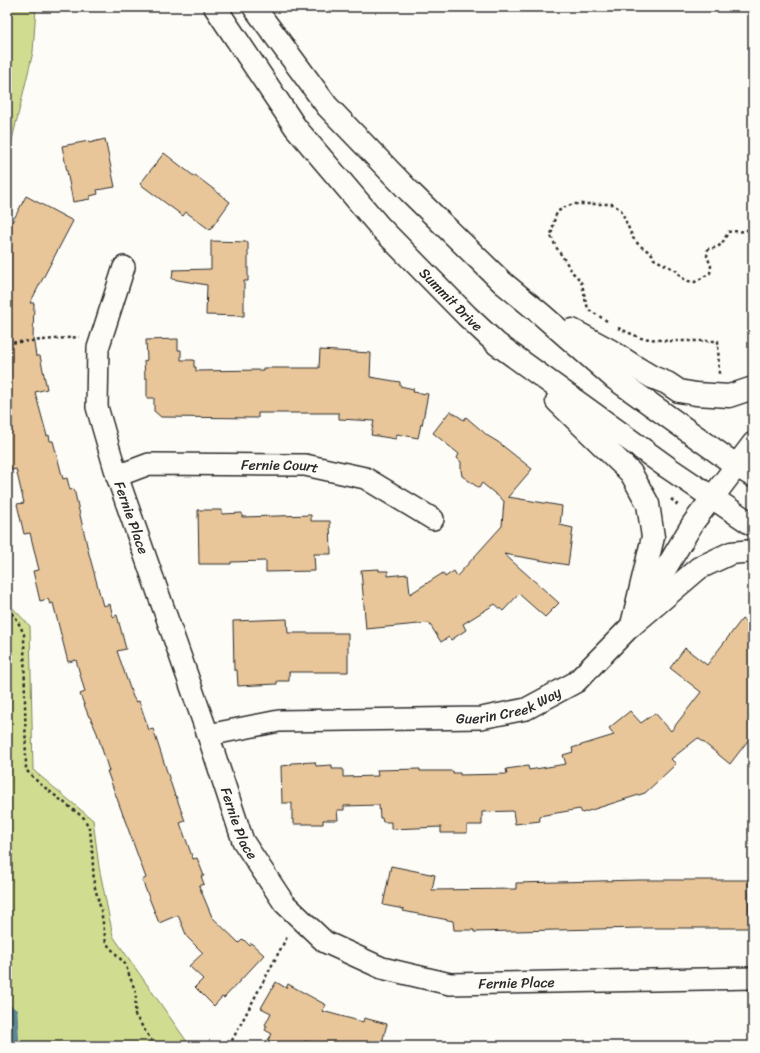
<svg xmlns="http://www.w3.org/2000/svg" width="760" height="1053" font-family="Sriracha,sans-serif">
<rect width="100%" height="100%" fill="#fdfcf7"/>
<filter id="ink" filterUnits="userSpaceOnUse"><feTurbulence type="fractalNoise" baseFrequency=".025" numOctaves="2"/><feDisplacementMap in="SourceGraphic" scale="8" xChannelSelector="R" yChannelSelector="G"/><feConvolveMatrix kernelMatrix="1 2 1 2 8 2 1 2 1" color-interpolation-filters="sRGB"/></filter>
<g filter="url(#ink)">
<g fill="#d0dd90" stroke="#7e845e">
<polygon points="7,7 36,7 33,52 7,161"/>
<polygon points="7,602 30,626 33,770 93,820 99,867 113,936 190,1046 7,1046"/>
</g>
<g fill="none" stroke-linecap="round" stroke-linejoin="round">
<polyline stroke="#5c8896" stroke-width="7" points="7,1007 14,1012 16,1046"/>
</g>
<g fill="#e8c69a" stroke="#2b2b2b">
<polygon points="105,139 115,187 97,190 98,194 90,196 90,199 73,202 62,146 89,141 89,143"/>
<polygon points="164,153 195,177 195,175 230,202 210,230 186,212 183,216 140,184"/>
<polygon points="26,196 73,221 30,303 34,303 33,337 36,356 40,356 47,389 35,392 47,436 49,435 50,441 53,441 63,479 67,478 70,490 74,489 89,554 103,606 110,604 113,617 117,615 126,649 117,651 133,697 136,702 139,701 149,730 153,729 175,796 176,796 185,821 180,823 193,859 197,858 204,876 201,876 204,884 199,886 212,917 239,943 243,939 249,945 251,943 264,955 224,998 222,997 214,1006 195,987 203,979 189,966 203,953 187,937 178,915 159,923 142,880 146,878 107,771 109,771 97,733 90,717 89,717 80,694 85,692 76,660 68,662 53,603 50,604 48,599 40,601 33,571 39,570 30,533 24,534 17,504 24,503 16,469 7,471 7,232"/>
<polygon points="211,241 248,242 248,281 244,281 244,316 206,315 207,285 172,279 173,270 211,269"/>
<polygon points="178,339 178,350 181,350 181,360 194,360 194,367 196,367 196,371 263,370 263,368 319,368 320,350 371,353 370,377 400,382 400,386 414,389 413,392 428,394 422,425 421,424 418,438 397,434 396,439 371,435 374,421 339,419 339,413 258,413 258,418 161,417 154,411 154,398 147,398 147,378 145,378 144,361 147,360 146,340"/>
<polygon points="450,411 464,420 466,417 488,436 498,442 532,469 508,497 562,506 560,525 573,528 568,565 504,554 559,603 545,617 519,594 503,611 495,604 463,624 466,630 451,640 449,637 441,642 429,623 366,629 361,570 379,569 379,571 388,571 388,576 408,574 410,594 443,573 445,577 454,571 457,576 502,526 504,501 482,483 479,488 462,476 461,470 461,462 457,458 459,454 433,433"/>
<polygon points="198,510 222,510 222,514 242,513 242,517 311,515 311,521 330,521 331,554 314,554 315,571 266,572 266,561 231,562 231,564 199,564"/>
<polygon points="287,619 288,633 348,633 348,672 289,672 289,681 277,681 277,684 238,686 237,670 234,670 233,621"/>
<polygon points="742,619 753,627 753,734 730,764 698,738 671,759 676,764 645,793 582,813 580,809 539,816 540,821 515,824 513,811 482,812 482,825 467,825 467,833 441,833 441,827 391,829 391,822 383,822 382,818 380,818 379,805 344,806 344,810 337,810 338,820 323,820 323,824 294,824 294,820 292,820 292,803 282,803 281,766 291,765 291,763 315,762 316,766 332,765 332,769 343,769 343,777 378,776 377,770 420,769 420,771 453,771 453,773 460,773 460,775 507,774 506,769 528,766 529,770 566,764 563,755 573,752 572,748 614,735 609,728 630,711 641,723 655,713 671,731 701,692 670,668 685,648 707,665"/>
<polygon points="391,866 435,875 432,890 516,889 516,883 640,880 748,880 749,928 640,928 474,932 474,930 454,930 453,921 403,911 404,909 383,905"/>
<polygon points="276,982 286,988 288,984 326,1005 322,1011 363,1022 364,1018 387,1024 381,1046 325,1046 305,1041 302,1046 278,1046 268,1040 272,1034 265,1030 267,1026 265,1025 271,1013 261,1008"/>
</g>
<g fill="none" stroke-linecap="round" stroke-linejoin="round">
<g stroke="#2b2b2b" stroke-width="24">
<g id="street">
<path id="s1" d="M124,267L98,348L97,407L117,476L208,735L243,841L284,903L325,942L382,968L450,984L753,978"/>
<path id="s2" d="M117,476L149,464L305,465L365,478L433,519"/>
<path id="s3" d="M208,735L279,721L481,718L526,709L576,682L632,625L693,523L712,498"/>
</g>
</g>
<g stroke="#2b2b2b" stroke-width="25">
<g id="secondary">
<path id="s4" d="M215,7L296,128L380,227L467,316L497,344L667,467L753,525"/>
<polyline points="254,7 327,106 410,192 502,282 541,314 614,378 737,466 753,476"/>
<polyline points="572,330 611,351 637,368 652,377 667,383 679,391 696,394 729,396 753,388"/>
<polyline points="557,401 631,473 648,504 653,537 632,625"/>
<polyline points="712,498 753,444"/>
<polyline points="632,625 699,568 731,553 753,551"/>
</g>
</g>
<g stroke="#2b2b2b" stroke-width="2.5" stroke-dasharray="3 3" stroke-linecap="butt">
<path d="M607,321L589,310L586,303L582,284L579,279L573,273L566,262L556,247L551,236L554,221L557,212L563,208L573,204H612L621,210L633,238L639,245L652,254L654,259L677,271L682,278L688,281L695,282L710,273L711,266L707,256L708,249C722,247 722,244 728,232C734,230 743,233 747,230C749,229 751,227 753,226"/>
<polyline points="618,328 641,338 669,341 718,341 719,374"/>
<polyline points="7,343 79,337"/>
<polyline points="671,499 679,506"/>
<polyline points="7,609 16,618 24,634 26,770 39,783 84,818 90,830 92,849 94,884 101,910 106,943 125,964 136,993 135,1015 155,1046"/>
<polyline points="229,1046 288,935"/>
</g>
<use href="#street" stroke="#fdfcf7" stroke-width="21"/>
<use href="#secondary" stroke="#fdfcf7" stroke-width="22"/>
</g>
</g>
<g text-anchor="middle" stroke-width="3" stroke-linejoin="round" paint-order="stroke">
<g font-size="14" fill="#2b2b2b" stroke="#fdfcf7">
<text dy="5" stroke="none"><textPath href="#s4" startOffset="377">Summit Drive</textPath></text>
<text dy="5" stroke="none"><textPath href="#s2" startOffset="165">Fernie Court</textPath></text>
<text dy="5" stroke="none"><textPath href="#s1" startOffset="260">Fernie Place</textPath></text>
<text dy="5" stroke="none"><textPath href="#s3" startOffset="304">Guerin Creek Way</textPath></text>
<text dy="5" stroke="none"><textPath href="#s1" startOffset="584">Fernie Place</textPath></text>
<text dy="5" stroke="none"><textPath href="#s1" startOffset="932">Fernie Place</textPath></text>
</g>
</g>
<rect width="760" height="1053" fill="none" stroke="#fdfcf7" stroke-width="24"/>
<rect x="12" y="12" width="736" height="1029" fill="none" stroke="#2b2b2b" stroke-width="1.5" filter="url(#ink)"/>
</svg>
